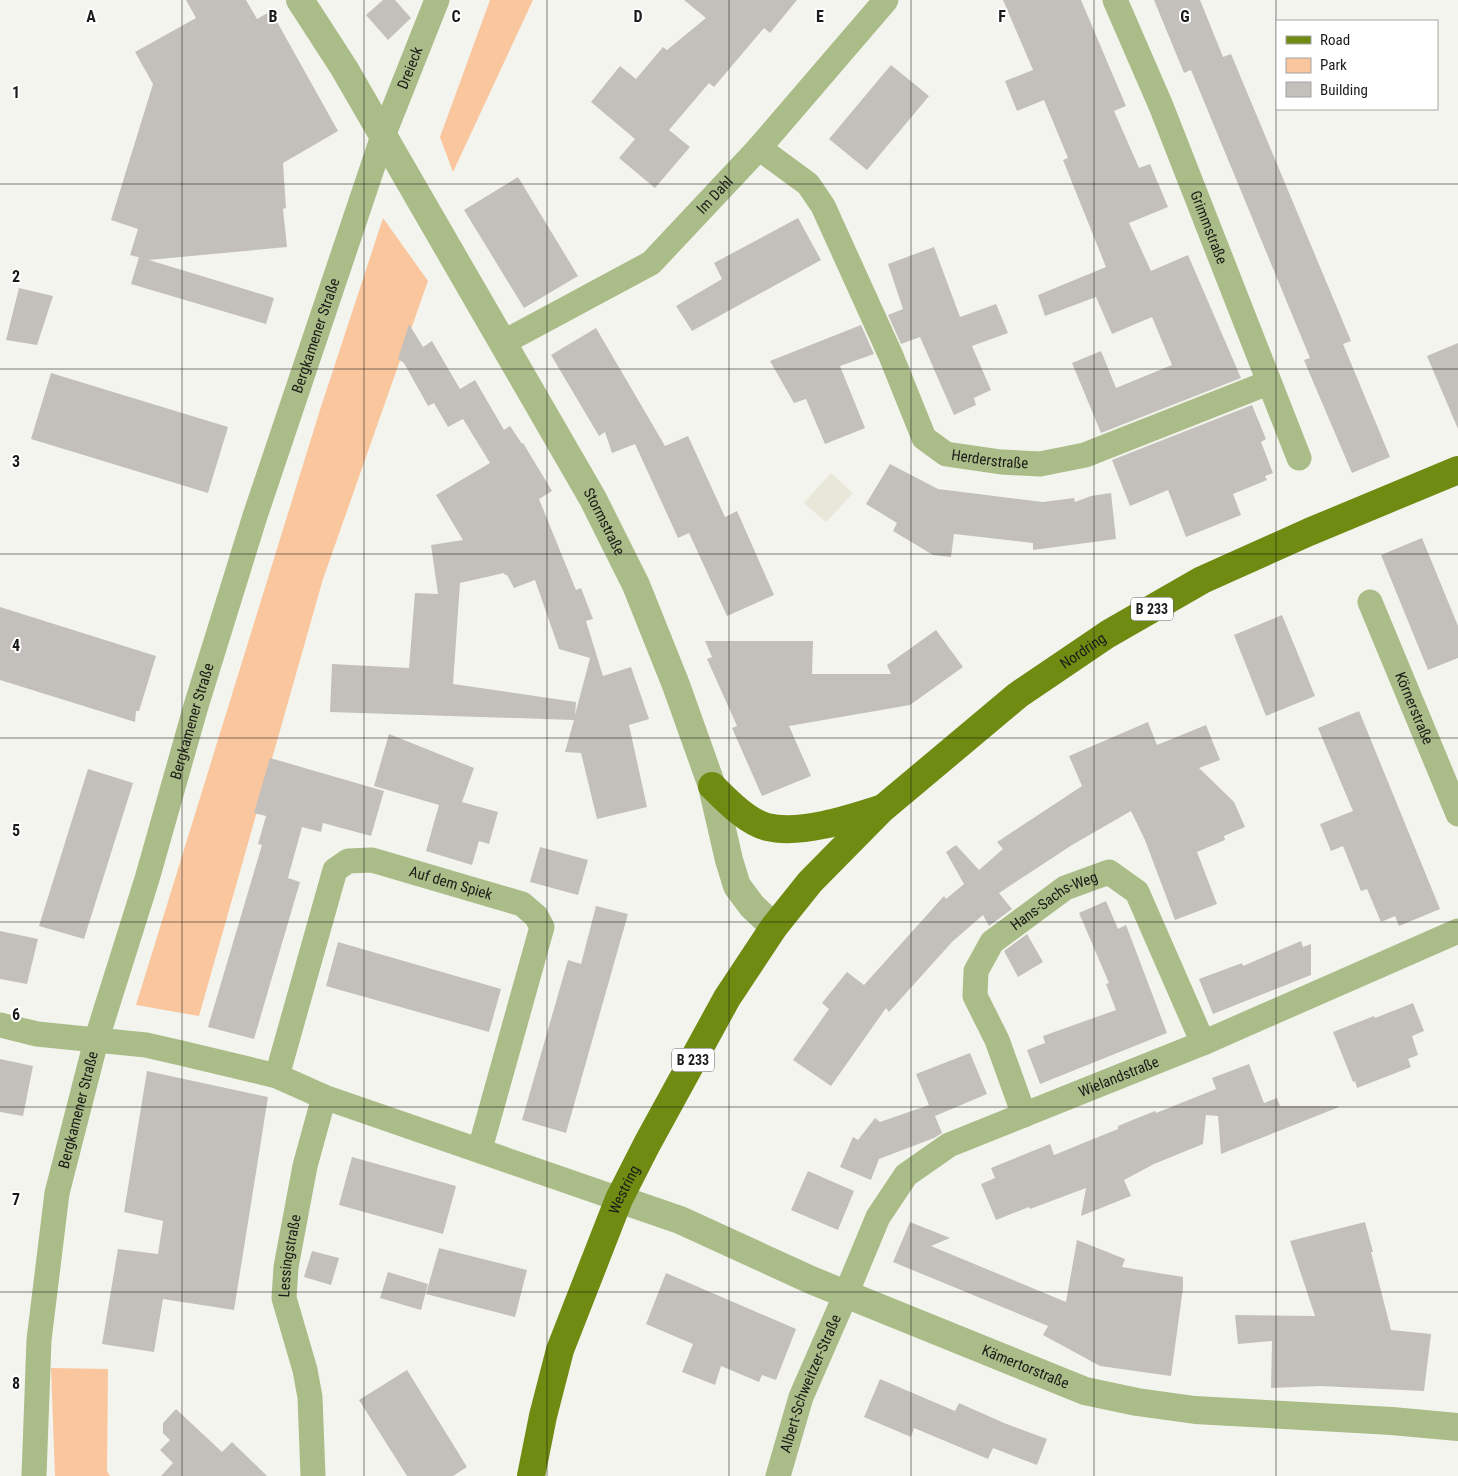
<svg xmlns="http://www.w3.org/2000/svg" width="1458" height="1476" font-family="'Roboto Condensed',sans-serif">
<rect width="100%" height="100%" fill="#f4f4ee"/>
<polygon fill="#e8e7da" points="831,473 853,493 826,522 804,503"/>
<g fill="#f9c69e">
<polygon points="490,0 533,0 453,172 440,137"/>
<polygon points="383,218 428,281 323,579 199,1016 136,1005 319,413"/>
<polygon points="51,1368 108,1369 107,1471 110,1476 55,1476"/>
</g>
<g fill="#c3c0bb" fill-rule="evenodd">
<polygon points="186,0 246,0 257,19 271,11 338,131 283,163 286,208 283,209 287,247 149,260 130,255 138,229 111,220 153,84 135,52 196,18"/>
<polygon points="383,0 395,0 411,18 388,40 366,15"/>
<polygon points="684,0 797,0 770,33 764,28 714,87 709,83 669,130 690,147 655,188 619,158 635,139 591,102 620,66 636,79 663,47 667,50 706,18"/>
<polygon points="1003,0 1081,0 1126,106 1114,111 1139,168 1150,164 1168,207 1129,223 1151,271 1188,255 1241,378 1101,433 1072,363 1101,351 1116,388 1172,365 1152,317 1112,334 1096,297 1045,316 1038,295 1106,267 1063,160 1068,158 1044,100 1017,111 1005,81 1033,70"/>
<polygon points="1154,0 1200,0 1223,57 1231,54 1351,341 1343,344 1390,457 1352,473 1306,365 1304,360 1310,358 1191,70 1184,73"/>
<polygon points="891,65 929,96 867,170 829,139"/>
<polygon points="518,177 578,276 524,308 464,210"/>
<polygon points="798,218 821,260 692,331 676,306 722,279 714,263"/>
<polygon points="934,247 960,317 996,304 1008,333 972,346 991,390 974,398 976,405 954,415 920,337 901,344 888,315 903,309 888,264"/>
<polygon points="139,257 274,298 266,324 131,284"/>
<polygon points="19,288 53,296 37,345 6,340"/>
<path d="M409,324L423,347L432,341L460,389L475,380L504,430L510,426L522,444L523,443L552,491L539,499L576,590L581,588L593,619L586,621L603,676L631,667L649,719L629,725L647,807L597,819L581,753L565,752L574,720L330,712L332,664L409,668L415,593L438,594L431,545L463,540L436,495L490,463L463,419L448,427L434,403L428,406L404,363L398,359ZM504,573L505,575H507L514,588L535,580L559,649L590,658L575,715L576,702L453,684L460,583Z"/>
<polygon points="861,325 874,354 840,366 865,428 825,444 806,399 794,403 770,361"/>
<polygon points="596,328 665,446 688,436 725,517 737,511 774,595 727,616 689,533 678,538 635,444 612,453 605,432 599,436 551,355"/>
<polygon points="1458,343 1458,429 1427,356"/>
<polygon points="51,373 228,427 208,493 31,439"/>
<polygon points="1252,405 1266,439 1261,442 1273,473 1265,476 1267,480 1233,494 1241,515 1186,537 1168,490 1130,506 1112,460"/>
<polygon points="890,464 938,489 1043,502 1074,498 1075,502 1091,496 1111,493 1116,539 1033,550 1033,543 954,534 951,557 933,555 893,531 897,523 866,504"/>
<polygon points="1422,538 1458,626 1458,658 1428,670 1381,555"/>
<polygon points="0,607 156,656 139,711 136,711 135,722 0,680"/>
<polygon points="1282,615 1315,696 1266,716 1234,635"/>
<polygon points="936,630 963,667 910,705 789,726 811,776 762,796 732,728 737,726 707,659 712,657 705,641 813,641 812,674 891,674 887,665"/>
<polygon points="1359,711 1440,909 1399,926 1395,916 1381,922 1367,889 1361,891 1343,846 1331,851 1320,824 1353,811 1318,728"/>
<polygon points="1148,722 1157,745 1206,725 1220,760 1199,768 1234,802 1245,827 1224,836 1225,840 1197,852 1217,904 1175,920 1145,840 1131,811 1072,845 999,893 1012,909 989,926 983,915 952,942 889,1012 886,1008 831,1086 793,1060 829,1009 822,1003 847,972 864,985 944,896 946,899 964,884 946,852 956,845 979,870 1003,849 997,842 1082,786 1069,756"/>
<polygon points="389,734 474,768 462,802 498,812 489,844 479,841 472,865 426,851 439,805 374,786"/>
<polygon points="270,758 384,791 371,836 323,823 321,832 302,827 288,878 300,882 254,1039 208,1027 262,845 258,844 266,816 254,813"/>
<polygon points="88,769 133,783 84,939 39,926"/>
<polygon points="540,847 588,860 578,895 530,882"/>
<polygon points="1106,901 1118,929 1126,925 1167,1033 1040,1084 1027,1050 1045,1043 1043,1036 1116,1010 1106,984 1109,983 1079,913"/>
<polygon points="596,906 628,914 566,1133 522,1120 568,960 581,964"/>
<polygon points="0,931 38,939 27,984 0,979"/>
<polygon points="1027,934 1043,962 1018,977 1004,951"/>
<polygon points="1301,941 1303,947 1311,944 1311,975 1213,1014 1199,979 1242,963 1243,966"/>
<polygon points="338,942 501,989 489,1032 326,986"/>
<polygon points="1413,1003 1424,1031 1412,1036 1418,1055 1408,1059 1411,1067 1357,1088 1355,1081 1353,1082 1333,1032 1374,1016 1375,1018"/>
<polygon points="970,1053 987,1094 935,1116 942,1133 934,1138 879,1159 871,1180 840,1167 853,1137 858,1140 875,1118 880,1122 929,1105 916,1074"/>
<polygon points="0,1059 33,1066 23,1116 0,1112"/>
<polygon points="1249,1064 1264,1103 1277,1098 1280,1106 1338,1106 1339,1107 1221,1154 1218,1116 1206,1115 1203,1144 1154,1164 1124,1180 1131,1196 1081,1216 1086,1188 1030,1209 1029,1207 996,1220 981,1184 995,1178 991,1168 1050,1144 1054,1155 1118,1129 1118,1126 1135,1119 1155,1111 1156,1113 1216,1089 1212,1078"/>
<polygon points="147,1071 268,1097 234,1310 163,1299 154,1352 102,1344 118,1249 158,1254 163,1221 124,1212"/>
<polygon points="352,1157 456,1186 443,1234 339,1205"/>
<polygon points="808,1171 854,1191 838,1230 791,1210"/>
<polygon points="910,1222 950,1238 931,1246 1066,1302 1077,1240 1125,1259 1122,1267 1183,1277 1183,1288 1171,1376 1100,1366 1043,1335 1048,1326 893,1262"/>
<polygon points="1365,1222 1373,1252 1371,1252 1391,1330 1431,1334 1424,1391 1320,1386 1271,1388 1272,1341 1238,1344 1235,1315 1315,1316 1290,1241"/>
<polygon points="439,1248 527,1270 515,1317 426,1294"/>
<polygon points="312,1251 339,1258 331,1285 304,1277"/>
<polygon points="388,1272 428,1284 421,1310 380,1298"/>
<polygon points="666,1273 796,1329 776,1380 762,1375 759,1382 721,1366 715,1385 682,1372 693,1344 646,1324"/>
<polygon points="407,1370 467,1467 453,1476 407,1476 359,1400"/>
<polygon points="880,1379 955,1411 959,1403 1004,1423 1047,1439 1037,1465 993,1448 988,1459 914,1428 911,1437 864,1417"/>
<polygon points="176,1409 222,1452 232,1442 267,1476 161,1476 173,1463 160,1450 170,1440 163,1433 163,1423"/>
</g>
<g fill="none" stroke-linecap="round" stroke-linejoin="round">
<g stroke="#aabc87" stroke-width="25">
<path id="s1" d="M1115,0L1161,106L1299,458"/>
<path id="s2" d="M759,148L808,184L823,206L891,356L924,438L946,454L1001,462L1040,464L1085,455L1268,383"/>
<path id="s3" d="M504,342L651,263L759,148L886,0"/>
<path id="s4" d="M1370,602L1458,814"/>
<polyline points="0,1025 37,1034 146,1045 181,1053 277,1076 324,1097 619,1199"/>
<path id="s5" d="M277,1076L335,870L348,861L372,860L522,904L536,916L542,927L480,1149"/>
<path id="s6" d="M1024,1115L997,1040L975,996L976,971L992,942L1065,888L1109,872L1137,892L1203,1043"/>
<path id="s7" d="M34,1476L39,1340L57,1193L96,1041L147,879L196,706L255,516L383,136L437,0"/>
<path id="s8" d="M313,1476L310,1397L305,1370L284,1298L286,1267L305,1166L324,1097"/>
<path id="s9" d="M778,1476L801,1397L846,1294L878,1217L906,1175L949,1145L1203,1043L1458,931"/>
</g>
<g stroke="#aabc87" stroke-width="28">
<path id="s10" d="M300,0L344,68L593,499L636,585L676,685L712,786L729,860L737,886L752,906L774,927"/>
<path id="s11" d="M619,1199L680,1220L811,1280L1085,1391L1137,1402L1195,1410L1392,1421L1458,1427"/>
</g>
<g stroke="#6f8b11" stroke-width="28">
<path d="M712,786C726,800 747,822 767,827C800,835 849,819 880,809"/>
<path id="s12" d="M531,1476L543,1416L560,1350L619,1199L647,1144L727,998L774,927L810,882L882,809L1018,695L1108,634L1202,580L1309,532L1458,470"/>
</g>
</g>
<path fill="none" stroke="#1b1b19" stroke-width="1" stroke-opacity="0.55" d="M182,0V1476M364,0V1476M547,0V1476M729,0V1476M911,0V1476M1094,0V1476M1276,0V1476M0,184H1458M0,369H1458M0,554H1458M0,738H1458M0,922H1458M0,1107H1458M0,1292H1458"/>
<g text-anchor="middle" stroke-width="4" stroke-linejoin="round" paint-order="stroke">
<g fill="#fff" stroke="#5f5f5e" stroke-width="1">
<rect x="1131" y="597.5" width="42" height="23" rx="4"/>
<rect x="672" y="1048.5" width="42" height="23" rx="4"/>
</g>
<g font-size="14" font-weight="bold" fill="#1b1b19">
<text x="1152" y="614">B 233</text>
<text x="693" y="1065">B 233</text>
</g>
<g font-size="15" fill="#1b1b19" stroke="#fff">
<text dy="5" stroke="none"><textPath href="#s7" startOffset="1464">Dreieck</textPath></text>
<text dy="5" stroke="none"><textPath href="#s3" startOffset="260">Im Dahl</textPath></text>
<text dy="5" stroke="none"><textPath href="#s1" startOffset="246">Grimmstraße</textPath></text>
<text dy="5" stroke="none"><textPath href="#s7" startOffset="1180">Bergkamener Straße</textPath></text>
<text dy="5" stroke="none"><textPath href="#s2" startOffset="412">Herderstraße</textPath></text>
<text dy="5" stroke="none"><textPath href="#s10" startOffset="604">Stormstraße</textPath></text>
<text dy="5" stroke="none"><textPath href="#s12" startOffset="1021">Nordring</textPath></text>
<text dy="5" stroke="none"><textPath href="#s4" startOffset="115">Körnerstraße</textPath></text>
<text dy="5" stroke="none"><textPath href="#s7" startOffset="775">Bergkamener Straße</textPath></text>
<text dy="5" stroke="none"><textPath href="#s5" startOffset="336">Auf dem Spiek</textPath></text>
<text dy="5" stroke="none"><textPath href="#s6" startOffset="262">Hans-Sachs-Weg</textPath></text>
<text dy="5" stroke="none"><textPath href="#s9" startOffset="564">Wielandstraße</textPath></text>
<text dy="5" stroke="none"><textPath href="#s7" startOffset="370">Bergkamener Straße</textPath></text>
<text dy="5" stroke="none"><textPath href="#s12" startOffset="302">Westring</textPath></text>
<text dy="5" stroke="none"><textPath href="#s8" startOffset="224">Lessingstraße</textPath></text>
<text dy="5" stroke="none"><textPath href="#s11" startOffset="440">Kämertorstraße</textPath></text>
<text dy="5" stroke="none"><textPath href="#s9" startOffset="98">Albert-Schweitzer-Straße</textPath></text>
</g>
</g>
<g font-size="16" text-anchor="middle" font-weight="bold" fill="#1b1b19" stroke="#fff" stroke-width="4" stroke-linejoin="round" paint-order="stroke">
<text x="91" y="22">A</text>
<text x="273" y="22">B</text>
<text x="456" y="22">C</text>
<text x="638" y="22">D</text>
<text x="820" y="22">E</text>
<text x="1002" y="22">F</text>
<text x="1185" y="22">G</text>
<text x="16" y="98">1</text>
<text x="16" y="282">2</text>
<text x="16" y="467">3</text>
<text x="16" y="651">4</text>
<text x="16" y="836">5</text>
<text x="16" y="1020">6</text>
<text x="16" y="1205">7</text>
<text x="16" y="1389">8</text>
</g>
<rect x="1276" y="20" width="162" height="90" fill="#ffffff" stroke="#a4a4a3"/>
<rect x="1286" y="36" width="25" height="8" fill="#6f8b11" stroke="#a4a4a3"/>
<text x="1320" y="45" font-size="15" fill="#1b1b19">Road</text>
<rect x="1286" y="58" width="25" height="15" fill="#f9c69e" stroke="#a4a4a3"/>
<text x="1320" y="70" font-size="15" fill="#1b1b19">Park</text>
<rect x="1286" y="82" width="25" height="15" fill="#c3c0bb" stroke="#a4a4a3"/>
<text x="1320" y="95" font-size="15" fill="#1b1b19">Building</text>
</svg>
